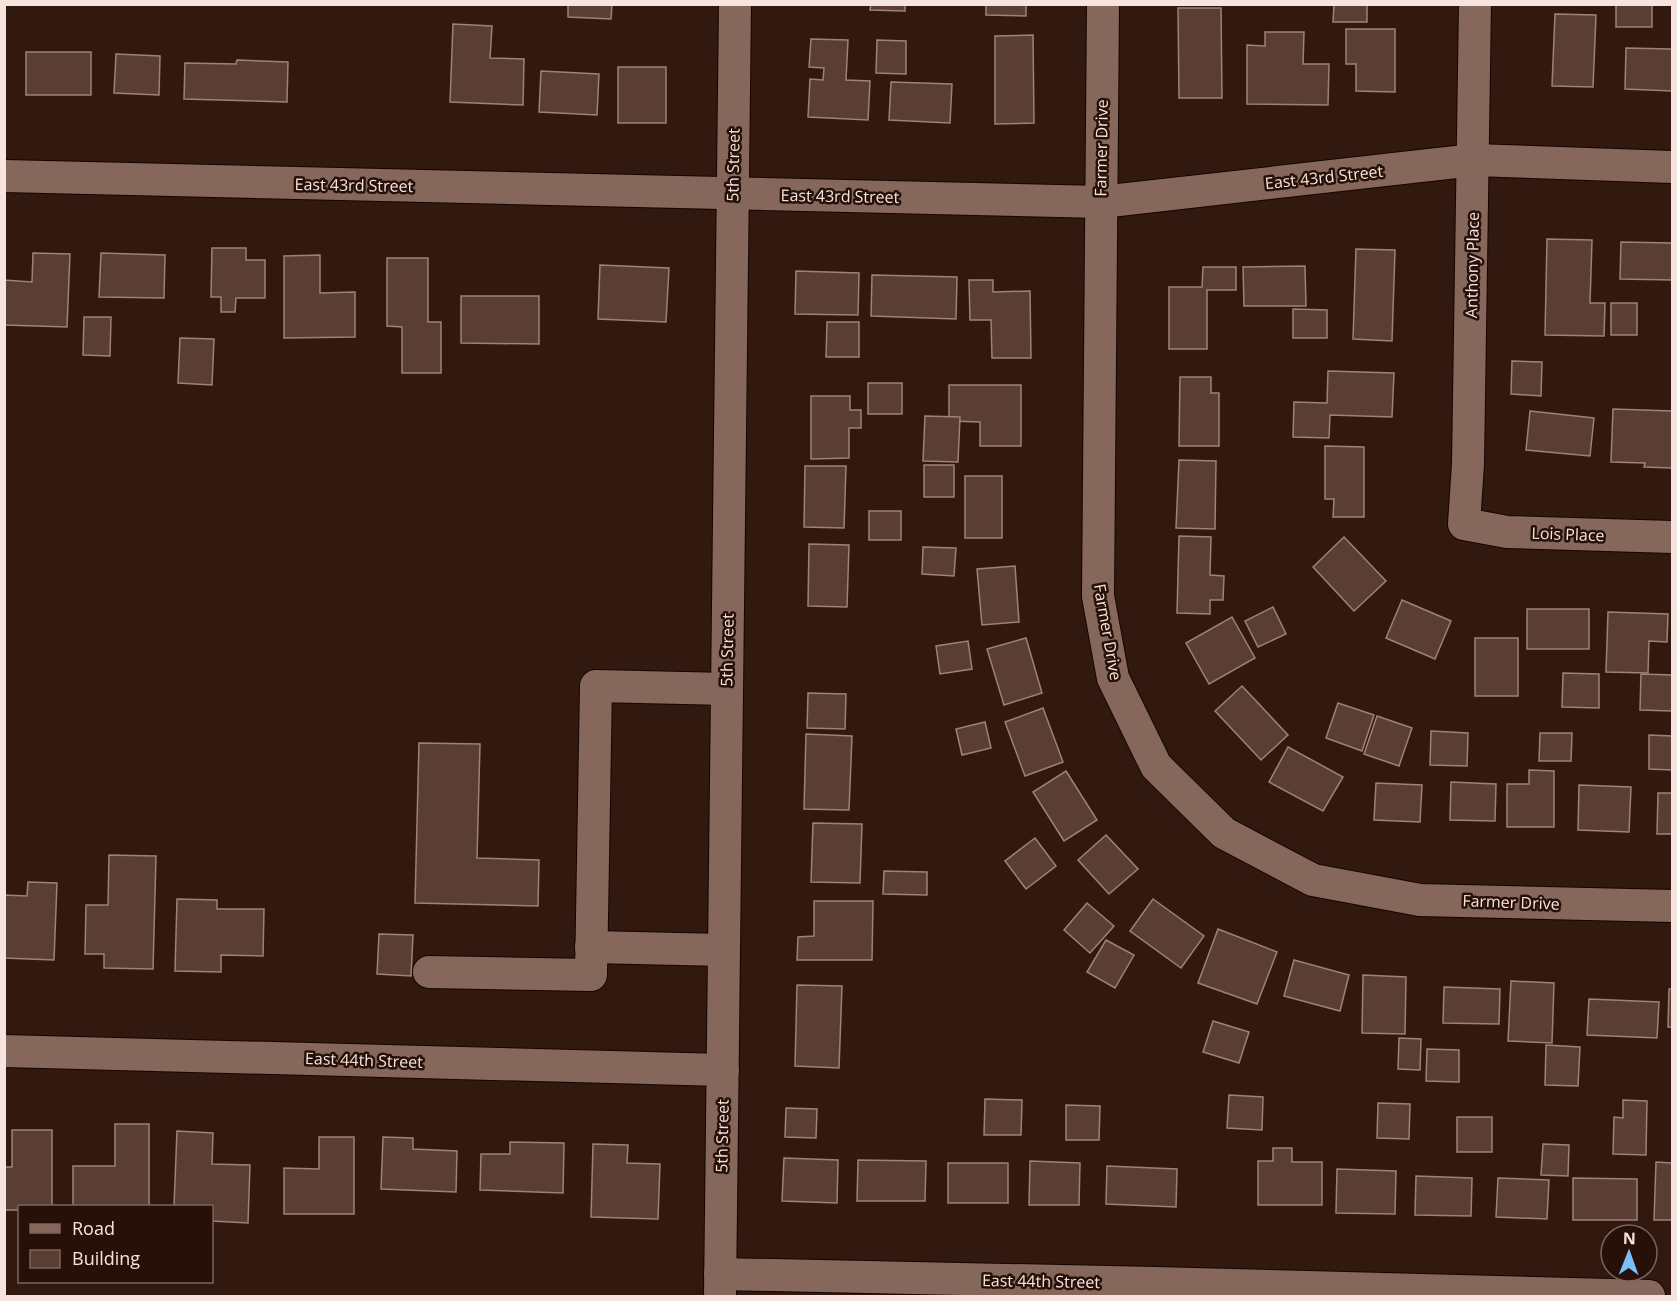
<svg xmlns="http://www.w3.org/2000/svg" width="1677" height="1301" font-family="'Open Sans',sans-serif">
<rect width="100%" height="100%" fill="#321910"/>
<g fill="#5a3e34" stroke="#a08176" stroke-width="1.5">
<polygon points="568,4 612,4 611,19 568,17"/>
<polygon points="871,4 905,4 905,11 870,10"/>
<polygon points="986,4 1026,4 1026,16 986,15"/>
<polygon points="1334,4 1367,4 1367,22 1333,22"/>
<rect x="1616" y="4" width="36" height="23"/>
<polygon points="1178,8 1221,8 1222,98 1179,98"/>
<polygon points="1555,14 1596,15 1593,87 1552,86"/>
<polygon points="453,24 492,26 490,58 524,59 523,105 450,102"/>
<polygon points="1346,29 1395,29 1395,92 1356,91 1356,64 1346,64"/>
<polygon points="1265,32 1304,32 1303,64 1329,64 1328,105 1247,104 1247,45 1265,46"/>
<polygon points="1033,35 1034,123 995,124 995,36"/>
<polygon points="811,39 848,40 846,80 870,81 868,120 808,117 810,79 823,80 824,68 809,67"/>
<polygon points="877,40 906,41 906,74 876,73"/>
<polygon points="1626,48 1672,49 1672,91 1625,89"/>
<rect x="26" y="52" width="65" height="43"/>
<polygon points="116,54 160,56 159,95 114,93"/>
<polygon points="237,60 288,62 287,102 184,99 185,63 236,64"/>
<rect x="618" y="67" width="48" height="56"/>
<polygon points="541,71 599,74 597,115 539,112"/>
<polygon points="891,82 952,84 950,123 889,120"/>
<polygon points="1547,239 1592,240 1590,303 1605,303 1604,336 1545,335"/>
<polygon points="1621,242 1672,243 1672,280 1620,279"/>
<polygon points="212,248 246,248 246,260 265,260 265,298 236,298 235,312 221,312 221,297 211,297"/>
<polygon points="1356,249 1395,250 1392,341 1353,339"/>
<polygon points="33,253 70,254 67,327 4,325 4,280 32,282"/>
<polygon points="101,253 165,255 164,298 99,297"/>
<polygon points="320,255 320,293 355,292 355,337 284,338 284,256"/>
<polygon points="387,258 428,258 428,322 441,322 441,373 402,373 402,327 387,326"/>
<polygon points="600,265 669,268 666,322 598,319"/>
<polygon points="1305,266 1306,306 1244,306 1243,267"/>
<polygon points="1203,267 1236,267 1236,290 1207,290 1207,349 1169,349 1169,287 1202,287"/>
<polygon points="796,271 859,273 858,315 795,314"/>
<polygon points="872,275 957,277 956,319 871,316"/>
<polygon points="969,280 993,280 993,292 1030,291 1031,358 992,358 991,320 970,320"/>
<polygon points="461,296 539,296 539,344 461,343"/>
<rect x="1611" y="303" width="26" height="32"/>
<polygon points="1293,309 1327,310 1327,338 1293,338"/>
<polygon points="84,317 111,317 110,356 83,355"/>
<polygon points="827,322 859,322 859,357 826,357"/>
<polygon points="180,338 214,339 212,385 178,383"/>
<polygon points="1512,361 1542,362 1541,396 1511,394"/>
<polygon points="1328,371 1394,373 1392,417 1330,415 1329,438 1293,437 1294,402 1327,403"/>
<polygon points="1180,377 1211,377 1211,393 1219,393 1219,446 1179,446"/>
<rect x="868" y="383" width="34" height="31"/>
<polygon points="949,385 1021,385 1021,446 980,446 980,422 949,421"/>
<polygon points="811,396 850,396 850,410 861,410 861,428 849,428 849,458 811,459"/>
<polygon points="1613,409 1672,411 1672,468 1644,467 1645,463 1611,462"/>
<polygon points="1530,411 1594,418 1590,456 1526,450"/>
<polygon points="925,416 960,417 958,462 923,461"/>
<polygon points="1325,446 1364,447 1364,517 1333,517 1334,499 1325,499"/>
<polygon points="1179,460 1216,461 1215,529 1176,528"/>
<rect x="924" y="465" width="30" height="32"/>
<polygon points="805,466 846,466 844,528 804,527"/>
<rect x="965" y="476" width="37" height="62"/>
<rect x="869" y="511" width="32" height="29"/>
<polygon points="1179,536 1211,537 1210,575 1224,576 1223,600 1210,600 1210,614 1177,613"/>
<polygon points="1344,537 1386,581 1354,611 1313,567"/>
<polygon points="809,544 849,545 847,607 808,606"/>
<polygon points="923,547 956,548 954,576 922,574"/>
<polygon points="1015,566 1019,622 982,625 977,569"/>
<polygon points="1402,600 1451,621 1435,659 1386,638"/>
<polygon points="1273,607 1286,634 1258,647 1245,621"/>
<rect x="1527" y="609" width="62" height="40"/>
<polygon points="1608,612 1668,614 1667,642 1649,641 1648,673 1606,672"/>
<polygon points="1232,617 1255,658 1209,684 1186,643"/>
<polygon points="1026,638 1042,693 1004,705 987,649"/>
<rect x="1475" y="638" width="43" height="58"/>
<polygon points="968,641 972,669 940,674 936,646"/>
<polygon points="1563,673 1599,674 1599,708 1562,707"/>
<polygon points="1641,674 1672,675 1672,711 1640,710"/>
<polygon points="1242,686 1288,735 1261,760 1215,711"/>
<polygon points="808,693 846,694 845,729 807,728"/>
<polygon points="1338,703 1374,715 1362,751 1326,738"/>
<polygon points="1043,708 1063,762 1025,776 1005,722"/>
<polygon points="1377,716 1412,728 1399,766 1364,754"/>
<polygon points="985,722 991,748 962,755 956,729"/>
<polygon points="1431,731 1468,733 1467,766 1430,765"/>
<polygon points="1540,733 1572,733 1571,761 1539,761"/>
<polygon points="806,734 852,736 849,810 804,809"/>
<polygon points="1649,735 1672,736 1672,770 1649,769"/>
<polygon points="419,743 480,744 477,858 539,860 538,906 415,903"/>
<polygon points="1288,747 1343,777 1323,811 1269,782"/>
<polygon points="1529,770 1554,771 1554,827 1507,827 1507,784 1529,784"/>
<polygon points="1066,771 1097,820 1064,841 1033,792"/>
<polygon points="1451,782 1496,784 1495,821 1450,820"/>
<polygon points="1376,783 1422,785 1420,822 1374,820"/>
<polygon points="1579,785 1631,787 1629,832 1578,830"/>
<polygon points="1658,793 1672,793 1672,834 1657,834"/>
<polygon points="813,823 862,824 860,883 811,882"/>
<polygon points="1106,835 1138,869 1109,894 1078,860"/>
<polygon points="1035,838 1056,866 1026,889 1005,861"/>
<polygon points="109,855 156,856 153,969 104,968 104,954 85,954 86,905 108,905"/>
<polygon points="884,871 927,872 927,895 883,894"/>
<polygon points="28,882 57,883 54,960 4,958 4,895 27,896"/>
<polygon points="177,899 217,900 217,909 264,909 263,956 221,955 221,972 175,971"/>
<polygon points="1153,899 1204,936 1181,968 1130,931"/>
<polygon points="814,901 873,901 872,960 797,960 798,937 814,936"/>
<polygon points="1087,903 1114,926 1090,953 1064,930"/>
<polygon points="1218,929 1277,952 1257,1004 1198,983"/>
<polygon points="379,934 413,935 411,976 377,974"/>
<polygon points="1106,940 1134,955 1115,988 1087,972"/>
<polygon points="1294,960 1349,975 1340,1011 1284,996"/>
<polygon points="1363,975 1406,977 1405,1034 1362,1033"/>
<polygon points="1511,981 1554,983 1552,1043 1508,1041"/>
<polygon points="797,985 842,986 839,1068 795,1066"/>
<polygon points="1444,987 1500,989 1499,1024 1443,1023"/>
<polygon points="1669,989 1672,989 1672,1027 1668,1027"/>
<polygon points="1589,999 1659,1002 1657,1038 1587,1035"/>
<polygon points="1213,1021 1249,1032 1239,1063 1203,1052"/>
<polygon points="1399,1038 1421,1039 1420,1070 1398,1069"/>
<polygon points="1546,1045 1580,1047 1578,1086 1545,1085"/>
<polygon points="1427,1049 1459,1050 1459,1082 1426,1081"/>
<polygon points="1229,1095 1263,1097 1262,1130 1227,1128"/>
<polygon points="985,1099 1022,1100 1021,1135 984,1135"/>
<polygon points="1623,1100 1647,1101 1646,1155 1613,1154 1614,1117 1623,1118"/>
<polygon points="1378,1103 1410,1104 1409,1139 1377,1138"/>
<polygon points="1066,1105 1100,1106 1099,1140 1066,1140"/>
<polygon points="786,1108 817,1109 816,1138 785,1137"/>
<rect x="1457" y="1117" width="35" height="35"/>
<polygon points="115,1124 149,1124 149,1206 73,1206 73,1166 115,1166"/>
<polygon points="12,1130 52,1130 52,1206 20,1206 20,1210 4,1210 4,1167 12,1167"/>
<polygon points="177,1131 213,1133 212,1164 250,1165 248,1223 212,1221 212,1206 174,1206"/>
<polygon points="319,1137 354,1137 354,1214 284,1214 284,1168 319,1169"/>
<polygon points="383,1137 413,1138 413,1149 457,1151 456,1192 381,1189"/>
<polygon points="510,1142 564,1143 563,1193 480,1190 481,1154 510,1154"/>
<polygon points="593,1144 628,1145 627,1163 660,1164 658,1219 591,1217"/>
<polygon points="1543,1144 1569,1145 1568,1176 1541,1175"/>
<polygon points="1273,1148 1292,1148 1292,1162 1322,1162 1322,1205 1258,1205 1258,1161 1273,1161"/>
<polygon points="784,1158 838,1160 837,1203 782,1201"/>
<polygon points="858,1160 926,1161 925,1201 857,1201"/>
<polygon points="1030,1161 1080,1163 1079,1205 1029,1205"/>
<polygon points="1656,1162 1672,1163 1672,1220 1654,1220"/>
<rect x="948" y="1163" width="60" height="40"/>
<polygon points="1107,1166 1177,1169 1176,1207 1106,1204"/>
<polygon points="1337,1169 1396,1171 1395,1214 1336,1213"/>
<polygon points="1416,1176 1472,1178 1471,1216 1415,1215"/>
<polygon points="1498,1178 1549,1180 1547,1219 1496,1217"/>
<polygon points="1573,1178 1637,1179 1637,1220 1573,1220"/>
</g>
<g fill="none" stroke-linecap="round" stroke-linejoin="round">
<g stroke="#180400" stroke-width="34">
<g id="minor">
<polyline points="1103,4 1098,596 1113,678 1156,766 1224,833 1313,880 1420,900 1672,906"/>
<polyline points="1475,4 1468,464 1464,524 1507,532 1672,537"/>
<polyline points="4,176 1101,202 1474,160 1672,167"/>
<polyline points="591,947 724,950"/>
<polyline points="429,972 591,975 596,686 727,689"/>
<polyline points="4,1051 723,1070"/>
<polyline points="720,1274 1155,1283 1649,1296"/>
<polyline points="720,1296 735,4"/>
</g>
</g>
<use href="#minor" stroke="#85675c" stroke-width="32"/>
</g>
<g text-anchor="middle" stroke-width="5" stroke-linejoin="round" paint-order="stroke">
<g font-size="16" fill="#f6e5de" stroke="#271007">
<text transform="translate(1101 148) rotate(-89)" y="6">Farmer Drive</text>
<text transform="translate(733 165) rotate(-89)" y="6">5th Street</text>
<text transform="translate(1324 177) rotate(-6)" y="6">East 43rd Street</text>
<text transform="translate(354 185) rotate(1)" y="6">East 43rd Street</text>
<text transform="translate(840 196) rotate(1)" y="6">East 43rd Street</text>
<text transform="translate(1472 265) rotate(-89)" y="6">Anthony Place</text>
<text transform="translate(1568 534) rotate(2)" y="6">Lois Place</text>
<text transform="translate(1108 632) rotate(80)" y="6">Farmer Drive</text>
<text transform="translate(727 650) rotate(-89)" y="6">5th Street</text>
<text transform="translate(1511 902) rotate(2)" y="6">Farmer Drive</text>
<text transform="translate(364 1060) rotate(2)" y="6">East 44th Street</text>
<text transform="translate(722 1136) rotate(-89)" y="6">5th Street</text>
<text transform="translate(1041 1281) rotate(1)" y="6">East 44th Street</text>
</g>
</g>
<rect width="1677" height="1301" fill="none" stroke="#f6e5de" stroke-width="12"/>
<rect x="18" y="1205" width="195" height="78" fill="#271007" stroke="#7a655d" stroke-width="1.5"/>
<rect x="30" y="1224" width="30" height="9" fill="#85675c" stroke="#7a655d" stroke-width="1.5"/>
<text x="72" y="1235" font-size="18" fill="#f6e5de">Road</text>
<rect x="30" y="1250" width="30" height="18" fill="#5a3e34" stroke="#7a655d" stroke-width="1.5"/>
<text x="72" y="1265" font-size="18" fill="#f6e5de">Building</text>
<g transform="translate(1629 1253) rotate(1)"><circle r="28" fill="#271007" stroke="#7a655d" stroke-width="1.5"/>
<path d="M0-4.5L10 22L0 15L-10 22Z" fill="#79bff8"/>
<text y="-9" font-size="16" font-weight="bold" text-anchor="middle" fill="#f6e5de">N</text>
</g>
</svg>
